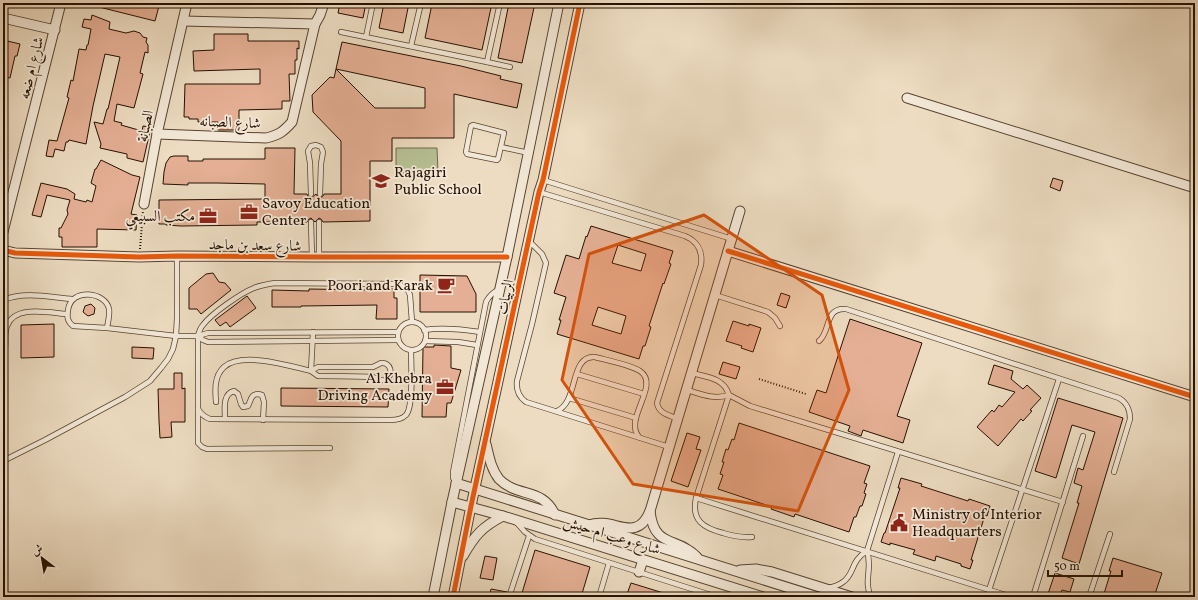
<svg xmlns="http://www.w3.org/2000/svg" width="1198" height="600" font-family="Vollkorn,Amiri,serif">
<rect width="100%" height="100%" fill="#eddcc1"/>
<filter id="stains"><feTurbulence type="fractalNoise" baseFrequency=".005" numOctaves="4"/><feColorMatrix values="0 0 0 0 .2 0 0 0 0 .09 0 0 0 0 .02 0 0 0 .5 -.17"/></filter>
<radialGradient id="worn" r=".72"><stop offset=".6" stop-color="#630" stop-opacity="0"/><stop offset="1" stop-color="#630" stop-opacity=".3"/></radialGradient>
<polygon fill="#b7c094" stroke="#6e684a" points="396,148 437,148 438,172 396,173"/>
<g fill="#e4af94" stroke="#251000" fill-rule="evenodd">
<polygon points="95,3 151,3 150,4 159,6 155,21 95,6"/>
<polygon points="340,3 366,3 363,18 338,13"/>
<polygon points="384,3 409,3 403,33 379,28"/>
<polygon points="443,3 492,3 482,50 425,38 432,4 443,6"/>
<polygon points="509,3 535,3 522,63 498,58"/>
<polygon points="92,15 110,22 109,29 126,33 134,31 140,33 143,37 147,38 146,42 148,45 148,53 145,52 140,73 143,74 134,108 117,104 114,121 122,123 121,125 142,131 143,126 151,127 143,162 127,158 127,154 100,148 101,144 94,122 103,124 107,109 108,109 120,57 105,54 93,106 86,144 69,140 68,142 66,142 64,151 55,149 53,157 46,156 49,140 57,141 69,98 67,97 71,80 73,81 79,49 86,50 87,45 88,45 91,29 82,27 84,19 91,20"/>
<polygon points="214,34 248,34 248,41 299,41 299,49 297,48 297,60 295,60 295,74 289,74 290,101 282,101 282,109 239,110 239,130 218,130 218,122 198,122 198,119 189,119 189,117 184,117 185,84 260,84 260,69 194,71 193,51 214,50"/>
<polygon points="3,40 20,44 17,56 15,56 10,78 3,77"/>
<polygon points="342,42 461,66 501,76 500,79 522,84 517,108 454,94 454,138 392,138 392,161 370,161 370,221 323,222 321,219 319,218 315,222 311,218 309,219 307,222 257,222 257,225 181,226 166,225 166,224 159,224 159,200 265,199 265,184 217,183 188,183 188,185 163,184 164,172 166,163 170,157 174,156 188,156 188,161 203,161 203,159 265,159 265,148 295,148 294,194 307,194 308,196 311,198 316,194 318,197 320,198 323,196 324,194 341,194 341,141 313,112 312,95 330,77 334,78 336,69 375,108 425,108 425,88 336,69"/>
<polygon points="101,160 132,175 140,177 131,214 137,215 136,230 97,229 97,247 62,247 62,237 59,237 59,228 61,228 68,214 67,210 70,200 47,195 41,217 32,215 41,183 67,189 75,194 74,199 86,202 87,200 92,202 96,186 91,183 95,169 96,169"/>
<polygon points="1053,178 1063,181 1060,191 1050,187"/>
<path d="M591,226L673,251L669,263L671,264L664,284L663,283L649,326L651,327L645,346H643L639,359L557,334L561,320H559L566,297L554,293L566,255L579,259L586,236L587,237ZM618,245L646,254L641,271L612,263ZM598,307L626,316L621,334L592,325Z"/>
<polygon points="213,273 219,282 225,283 231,290 201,314 197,309 189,309 189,288 206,274"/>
<polygon points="420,275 467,276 476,294 476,312 420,312"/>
<polygon points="309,289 371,290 371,289 394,289 394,298 397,298 397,319 376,319 377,305 301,306 301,307 272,307 272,290 309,291"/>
<polygon points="781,293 790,296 786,308 777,305"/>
<polygon points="247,296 256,308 230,327 226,322 220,326 215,320"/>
<polygon points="91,304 95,308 94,314 88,316 83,312 85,306"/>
<polygon points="850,319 922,343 897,416 910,420 903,443 863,430 861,436 848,431 850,426 809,412 817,390 826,393"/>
<polygon points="733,321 749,326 749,324 761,328 753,352 741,348 742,346 726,341"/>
<polygon points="54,324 54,357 21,358 21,325"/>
<polygon points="434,345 451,346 451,368 461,370 451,403 447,403 446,417 422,417 423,347 434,347"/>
<polygon points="132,347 154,348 153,359 132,358"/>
<polygon points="723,362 740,367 736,379 719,374"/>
<polygon points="994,365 1013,371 1011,379 1023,389 1027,385 1041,398 1030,410 1032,411 1023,421 1021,419 998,446 977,427 992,410 994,412 999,405 1002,407 1015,392 988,384"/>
<polygon points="174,373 182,373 182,389 185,388 185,422 171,422 172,437 160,438 159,421 158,389 174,389"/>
<polygon points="281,388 389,389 388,407 281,406"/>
<polygon points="1058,398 1123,418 1079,564 1062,558 1079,503 1077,503 1082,486 1074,483 1078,468 1083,470 1095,432 1072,425 1056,478 1035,471"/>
<polygon points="739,423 870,466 864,483 867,484 864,493 866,494 862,506 860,506 856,517 854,517 849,532 795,514 794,517 771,509 772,507 718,489 723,475 720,474 724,462 722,462 726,449 728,450 732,439 734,440"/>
<polygon points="687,433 700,437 696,449 701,450 688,487 671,481"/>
<polygon points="901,478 922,484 921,486 968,501 969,499 990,506 987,516 985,515 971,560 973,560 970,569 961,566 961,564 936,556 935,561 913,554 915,550 890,543 890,545 881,542 884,533 885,533 900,488 898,488"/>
<polygon points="535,550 590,567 581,597 536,597 522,593"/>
<polygon points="485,556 497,558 493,580 480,578"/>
<polygon points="1113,558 1162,573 1154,597 1103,597 1111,571 1109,571"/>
<polygon points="1055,573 1074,579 1070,592 1062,590 1059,597 1047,597"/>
<polygon points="631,583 670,595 670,597 626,597"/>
<polygon points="491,589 507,592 505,597 489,597"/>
</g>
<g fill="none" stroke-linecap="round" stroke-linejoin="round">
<g stroke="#574330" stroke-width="6">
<g id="lane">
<polyline points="500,3 487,62 510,67"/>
<polyline points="341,32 487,62"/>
<polyline points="366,37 373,3"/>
<polyline points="411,46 421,3"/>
<polygon points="473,125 504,133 498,159 497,160 467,154 466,152 471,126"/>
<polyline points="501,147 529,153"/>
<polyline points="543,180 732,239"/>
<path d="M539,192L685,236C697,241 703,251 701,265L657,403C659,414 669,415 678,419"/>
<polyline points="311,194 310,163 308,151 311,146 316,145 321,147 323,152 321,164 320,194"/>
<polyline points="311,222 312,257"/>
<path d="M529,241L542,254L546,263L532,324L517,381C516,390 519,397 526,402L669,447"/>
<polyline points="319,257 319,222"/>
<polyline points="715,295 768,312 775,318 780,326"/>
<path d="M3,300C25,291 49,297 72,299"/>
<circle cx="412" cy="336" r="14"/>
<path d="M107,328C108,322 110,314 109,309C106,292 71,287 68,310C67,317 67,321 73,326L107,328L176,336H198L208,333L398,332"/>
<path d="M424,330C443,327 461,329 480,332"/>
<polyline points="198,336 203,340 208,342 398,340"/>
<polyline points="425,341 458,342 477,345"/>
<path d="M819,341C831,332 824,307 846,309L1119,398C1127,403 1130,409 1130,419L1114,472"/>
<path d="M5,348C6,342 4,333 7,326C15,304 50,313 67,314"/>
<path d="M411,350C411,364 414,406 406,415C402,419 397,420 391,420L210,419C204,417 201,414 198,409V336C199,332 200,328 203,325C211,314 241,293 254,288C261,285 268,284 275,283L399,284C405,287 408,289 410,295L412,322"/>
<path d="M381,363C391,362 394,375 386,380C382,382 376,377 372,377C354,376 336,376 318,376L311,371L318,367H373Z"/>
<path d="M692,373C707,377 724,378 729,395L696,498C691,521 704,528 723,533C733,536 742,538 752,537"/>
<polyline points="577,374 644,394"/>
<path d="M687,390C701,394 714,400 729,395L750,406L1063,502"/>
<polyline points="569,398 636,418"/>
<path d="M216,402C215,390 214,376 224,367C242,351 290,366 311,371L313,332"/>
<polyline points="198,409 198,443 202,447 207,449 330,448"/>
<path d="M557,411C579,402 569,355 595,357C606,360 631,365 640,371C661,385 623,419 639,437"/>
<path d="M225,419C225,410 222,394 234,391L238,394L241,404L243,407L248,406C251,400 251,394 258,394L262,395L264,402L263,420"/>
<polyline points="3,461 45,440 125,397 150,381 161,368 168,359 173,349 176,336 177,318 177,256"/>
<path d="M456,482L453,478V472L486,302C489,296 493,292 500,289"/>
<polyline points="696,498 1012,597"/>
<polyline points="516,522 525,532 535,539 717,597"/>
<path d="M828,588C833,587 839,585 843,582C855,574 850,561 867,551"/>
<polyline points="989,590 1059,379"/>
<polyline points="509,597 529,536"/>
<polyline points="599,597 609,563"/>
<path d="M871,597C863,581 873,568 867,551L898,452"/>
<polyline points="1033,597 1083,436"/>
<polyline points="1089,597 1110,534"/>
</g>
</g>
<g stroke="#574330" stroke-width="11">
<g id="street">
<polyline points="3,18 55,30"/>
<polyline points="183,21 315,24"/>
<polyline points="907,98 1195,188"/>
<path d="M157,134L266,138C279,135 283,132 292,122L315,24L320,15L324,3"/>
<polyline points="144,204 157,134 187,3"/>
<polyline points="3,232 61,3"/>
<polyline points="3,250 15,253 139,257 177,256 312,257 507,257"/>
<polyline points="728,251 1195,397"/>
<path d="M486,444C489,456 491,469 499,479C517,498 543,487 555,515"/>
<polyline points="456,483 818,597"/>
<polyline points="452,502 503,516 763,597"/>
<path d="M650,511C654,549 677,536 697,557"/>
<path d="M589,525C614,516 636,545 650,511L740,211"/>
<path d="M463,556C475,535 482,527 503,516"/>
<polyline points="740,570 756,569 772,572 852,597"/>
<polyline points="639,572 643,560"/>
<polyline points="433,597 452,502 507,257 559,3"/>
<polyline points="453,597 471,506 539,192 543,180 580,3"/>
</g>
</g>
<g stroke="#251000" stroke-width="2" stroke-dasharray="1 2" stroke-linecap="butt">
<polyline points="140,249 143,211"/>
<polyline points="759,379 806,394"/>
</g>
<use href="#lane" stroke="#f3e8d7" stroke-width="4.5"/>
<use href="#street" stroke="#f3e8d7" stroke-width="9"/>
<g stroke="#f3e8d7" stroke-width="8">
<g id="cycleway">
<polyline points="3,250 15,253 139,257 177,256 312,257 507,257"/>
<polyline points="728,251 1195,397"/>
<polyline points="453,597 471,506 539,192 543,180 580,3"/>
</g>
</g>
<use href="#cycleway" stroke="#e8590c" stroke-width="5"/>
</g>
<path fill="#d4520b" fill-opacity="0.2" stroke="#d4520b" stroke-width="3" stroke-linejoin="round" d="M704,215L822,295L849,390L798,511L633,484L562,380L589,254Z"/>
<defs>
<g id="school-bare" transform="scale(1.38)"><path d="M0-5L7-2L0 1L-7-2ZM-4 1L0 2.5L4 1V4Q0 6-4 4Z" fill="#8f2418" stroke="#f3e8d7" stroke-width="2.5" paint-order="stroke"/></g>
<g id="office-bare" transform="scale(1.38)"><path d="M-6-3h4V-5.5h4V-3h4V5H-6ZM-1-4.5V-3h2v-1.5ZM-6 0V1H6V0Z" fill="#8f2418" stroke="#f3e8d7" stroke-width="2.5" paint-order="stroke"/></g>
<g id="cafe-bare" transform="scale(1.38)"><path d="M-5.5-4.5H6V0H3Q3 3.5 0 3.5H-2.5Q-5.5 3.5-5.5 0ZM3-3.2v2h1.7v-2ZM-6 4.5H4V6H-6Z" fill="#8f2418" stroke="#f3e8d7" stroke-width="2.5" paint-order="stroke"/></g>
<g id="civic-bare" transform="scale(1.38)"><path d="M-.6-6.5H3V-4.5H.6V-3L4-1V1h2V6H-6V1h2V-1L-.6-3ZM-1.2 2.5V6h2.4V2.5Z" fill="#8f2418" stroke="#f3e8d7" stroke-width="2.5" paint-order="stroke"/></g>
</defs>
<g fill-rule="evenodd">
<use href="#school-bare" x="381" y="181"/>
<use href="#office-bare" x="249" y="212"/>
<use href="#office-bare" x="208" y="216"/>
<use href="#cafe-bare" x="446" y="285"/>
<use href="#office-bare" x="445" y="387"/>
<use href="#civic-bare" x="899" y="523"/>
</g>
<g text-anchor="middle" stroke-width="3.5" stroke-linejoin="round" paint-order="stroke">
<g font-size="15" fill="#251000" stroke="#f3e8d7">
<text transform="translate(31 68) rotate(-76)" y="5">شارع ام ضعه</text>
<text transform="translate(230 122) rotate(2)" y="5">شارع الصبانه</text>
<text transform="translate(145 126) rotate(-78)" y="5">الصبانة</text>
<text transform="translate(255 245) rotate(1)" y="5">شارع سعد بن ماجد</text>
<text transform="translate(505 297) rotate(-78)" y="5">الربيات</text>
<text transform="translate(612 535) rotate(17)" y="5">شارع وعب ام حيش</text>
</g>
<g font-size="15" fill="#251000" stroke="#f3e8d7" text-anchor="start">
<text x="394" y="177">Rajagiri<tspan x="394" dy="17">Public School</tspan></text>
<text x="262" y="208">Savoy Education<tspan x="262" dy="17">Center</tspan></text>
<text x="195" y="221" text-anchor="end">مكتب السبيعي</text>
<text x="433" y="290" text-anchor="end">Poori and Karak</text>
<text x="432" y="383" text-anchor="end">Al Khebra<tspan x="432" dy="17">Driving Academy</tspan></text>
<text x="912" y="519">Ministry of Interior<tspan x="912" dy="17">Headquarters</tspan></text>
</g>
</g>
<rect width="1198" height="600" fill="none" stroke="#eddcc1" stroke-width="16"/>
<rect x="4" y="4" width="1190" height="592" fill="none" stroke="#251000" stroke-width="2"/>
<rect x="8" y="8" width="1182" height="584" fill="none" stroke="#251000"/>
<g transform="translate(42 558) rotate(329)" stroke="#f3e8d7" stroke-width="3" paint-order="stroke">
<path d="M0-3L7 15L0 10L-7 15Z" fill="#251000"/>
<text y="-6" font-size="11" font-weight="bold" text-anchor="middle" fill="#251000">ش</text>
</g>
<path d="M1048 570v6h74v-6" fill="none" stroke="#251000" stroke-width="2"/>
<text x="1054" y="570" font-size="12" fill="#251000" stroke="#f3e8d7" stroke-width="3" paint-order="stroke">50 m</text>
<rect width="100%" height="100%" filter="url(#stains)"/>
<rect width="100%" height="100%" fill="url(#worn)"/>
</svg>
